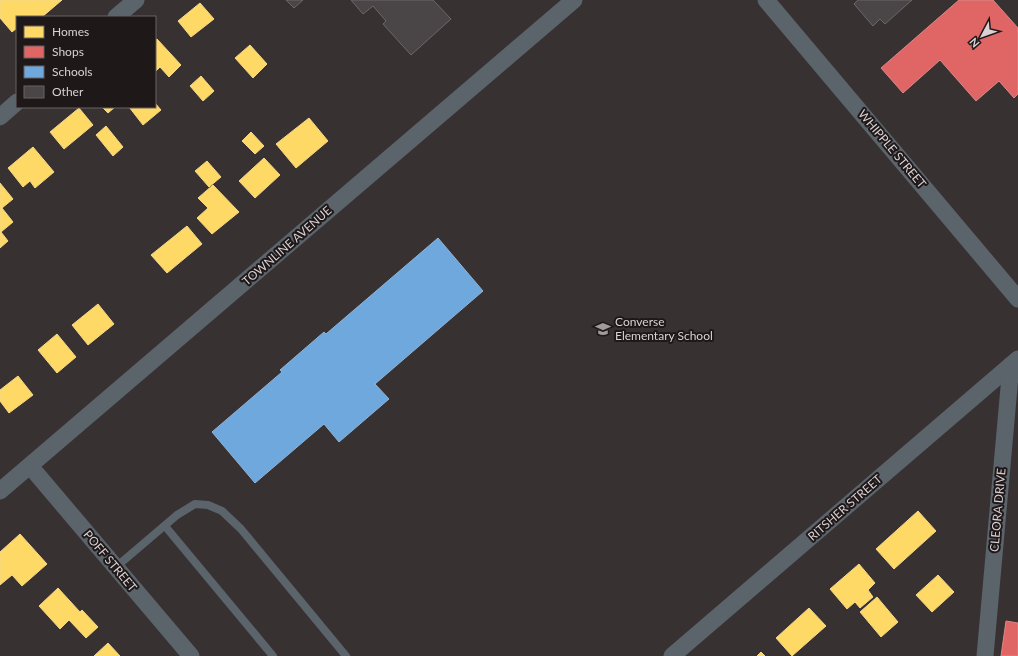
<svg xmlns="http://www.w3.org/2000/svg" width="1018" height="656" font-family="Lato,sans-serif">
<rect width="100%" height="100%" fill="#373132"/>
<g fill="#ffd966" stroke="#f4d787">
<polygon points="0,0 62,0 42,17 34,17 32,15 30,17 17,17 17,28 12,32 0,18"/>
<polygon points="200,3 214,19 191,37 178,21"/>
<polygon points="157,39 181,65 169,77 160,67 155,72 155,40"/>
<polygon points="250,45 267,64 253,78 235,58"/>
<polygon points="201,76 214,91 203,101 190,86"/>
<polygon points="155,103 161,110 143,125 129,107 155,107"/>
<polygon points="102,107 115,107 108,113"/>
<polygon points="79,108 93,125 64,149 50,132"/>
<polygon points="309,118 328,141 296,168 276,144"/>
<polygon points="106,126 123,147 113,156 96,135"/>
<polygon points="251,132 264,146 255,154 242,141"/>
<polygon points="33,147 54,172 35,188 30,181 23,187 8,168"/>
<polygon points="264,158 280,175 255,198 239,181"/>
<polygon points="207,161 221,177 209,187 195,171"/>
<polygon points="0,183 13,199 2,208 13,222 1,232 8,241 0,248"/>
<polygon points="213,185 239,212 212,234 197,218 208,208 198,198"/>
<polygon points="187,226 202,244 167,273 151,255"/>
<polygon points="98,304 114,324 88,345 72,325"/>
<polygon points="57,334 76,357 57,373 38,350"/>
<polygon points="18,376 33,395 9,413 0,401 0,390"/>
<polygon points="918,511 936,531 894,569 876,549"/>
<polygon points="20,534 47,564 22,586 12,575 0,585 0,552"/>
<polygon points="859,564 875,583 868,590 873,597 860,608 855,602 847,609 830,589"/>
<polygon points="938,575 954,592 932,612 916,595"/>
<polygon points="58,588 80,612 82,610 98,627 86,638 69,620 60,629 39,606"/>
<polygon points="877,597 898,622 881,637 860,612"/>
<polygon points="809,608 826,626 792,656 776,638"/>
<polygon points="108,643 120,656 94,656"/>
<polygon points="761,652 765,656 757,656"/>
</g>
<g fill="#e06666" stroke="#de8687">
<polygon points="959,0 993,0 1018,28 1018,94 1014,98 999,81 976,101 940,60 903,93 881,68"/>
<polygon points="1006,621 1018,623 1018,656 1001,656"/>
</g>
<polygon fill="#6fa8dc" stroke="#8fb4d9" points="438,238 483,291 375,384 389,399 339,442 324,424 255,483 212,432 282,372 280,370 324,332 326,334"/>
<g fill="#4a4546" stroke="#6d6768">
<polygon points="286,0 303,0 294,8"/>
<polygon points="351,0 433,0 451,19 411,55 383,24 386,21 373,6 363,14"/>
<polygon points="858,0 912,0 885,24 880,19 873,26 854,4"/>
</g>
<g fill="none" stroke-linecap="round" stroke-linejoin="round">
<g stroke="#5b636b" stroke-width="8">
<polyline points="165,526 273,656"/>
<polyline points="116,567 177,515 195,504 208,505 222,511 241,529 346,656"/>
</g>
<g stroke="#5b636b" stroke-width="17">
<polyline points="766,0 1018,299"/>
<polyline points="116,17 136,0"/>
<polyline points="0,117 17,102"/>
<polyline points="30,466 191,656"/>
<polyline points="0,491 574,0"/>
<polyline points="672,656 1018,359"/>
<polyline points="985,656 1011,365"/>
</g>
</g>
<defs>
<g id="school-bare" transform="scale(1.2)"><path d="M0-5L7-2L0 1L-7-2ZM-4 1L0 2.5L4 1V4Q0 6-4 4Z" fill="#a1999b" stroke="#1e1819" stroke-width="2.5" paint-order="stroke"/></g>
</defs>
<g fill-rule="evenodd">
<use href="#school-bare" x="603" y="329"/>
</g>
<g text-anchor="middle" stroke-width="4" stroke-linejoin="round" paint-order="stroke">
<g font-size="12" fill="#dad1d3" stroke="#1e1819">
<text transform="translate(892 149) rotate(50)" y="4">WHIPPLE STREET</text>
<text transform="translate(287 246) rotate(-41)" y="4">TOWNLINE AVENUE</text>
<text transform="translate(845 508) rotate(-41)" y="4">RITSHER STREET</text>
<text transform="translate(998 510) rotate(-85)" y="4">CLEORA DRIVE</text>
<text transform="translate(110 561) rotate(50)" y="4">POFF STREET</text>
</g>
<g font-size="12" fill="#dad1d3" stroke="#1e1819" text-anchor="start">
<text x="615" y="326">Converse<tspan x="615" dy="14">Elementary School</tspan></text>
</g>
</g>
<rect x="16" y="16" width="140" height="92" fill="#1e1819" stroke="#696263"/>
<rect x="24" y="26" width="20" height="12" fill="#ffd966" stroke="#696263"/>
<text x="52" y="36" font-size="12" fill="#dad1d3">Homes</text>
<rect x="24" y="46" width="20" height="12" fill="#e06666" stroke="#696263"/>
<text x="52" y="56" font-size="12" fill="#dad1d3">Shops</text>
<rect x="24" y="66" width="20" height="12" fill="#6fa8dc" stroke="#696263"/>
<text x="52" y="76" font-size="12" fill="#dad1d3">Schools</text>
<rect x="24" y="86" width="20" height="12" fill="#4a4546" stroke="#696263"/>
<text x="52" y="96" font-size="12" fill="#dad1d3">Other</text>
<g transform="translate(982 36) rotate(229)" stroke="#1e1819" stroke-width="3" paint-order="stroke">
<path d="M0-3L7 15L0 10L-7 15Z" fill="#dad1d3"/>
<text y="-6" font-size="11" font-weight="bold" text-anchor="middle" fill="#dad1d3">N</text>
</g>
</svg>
